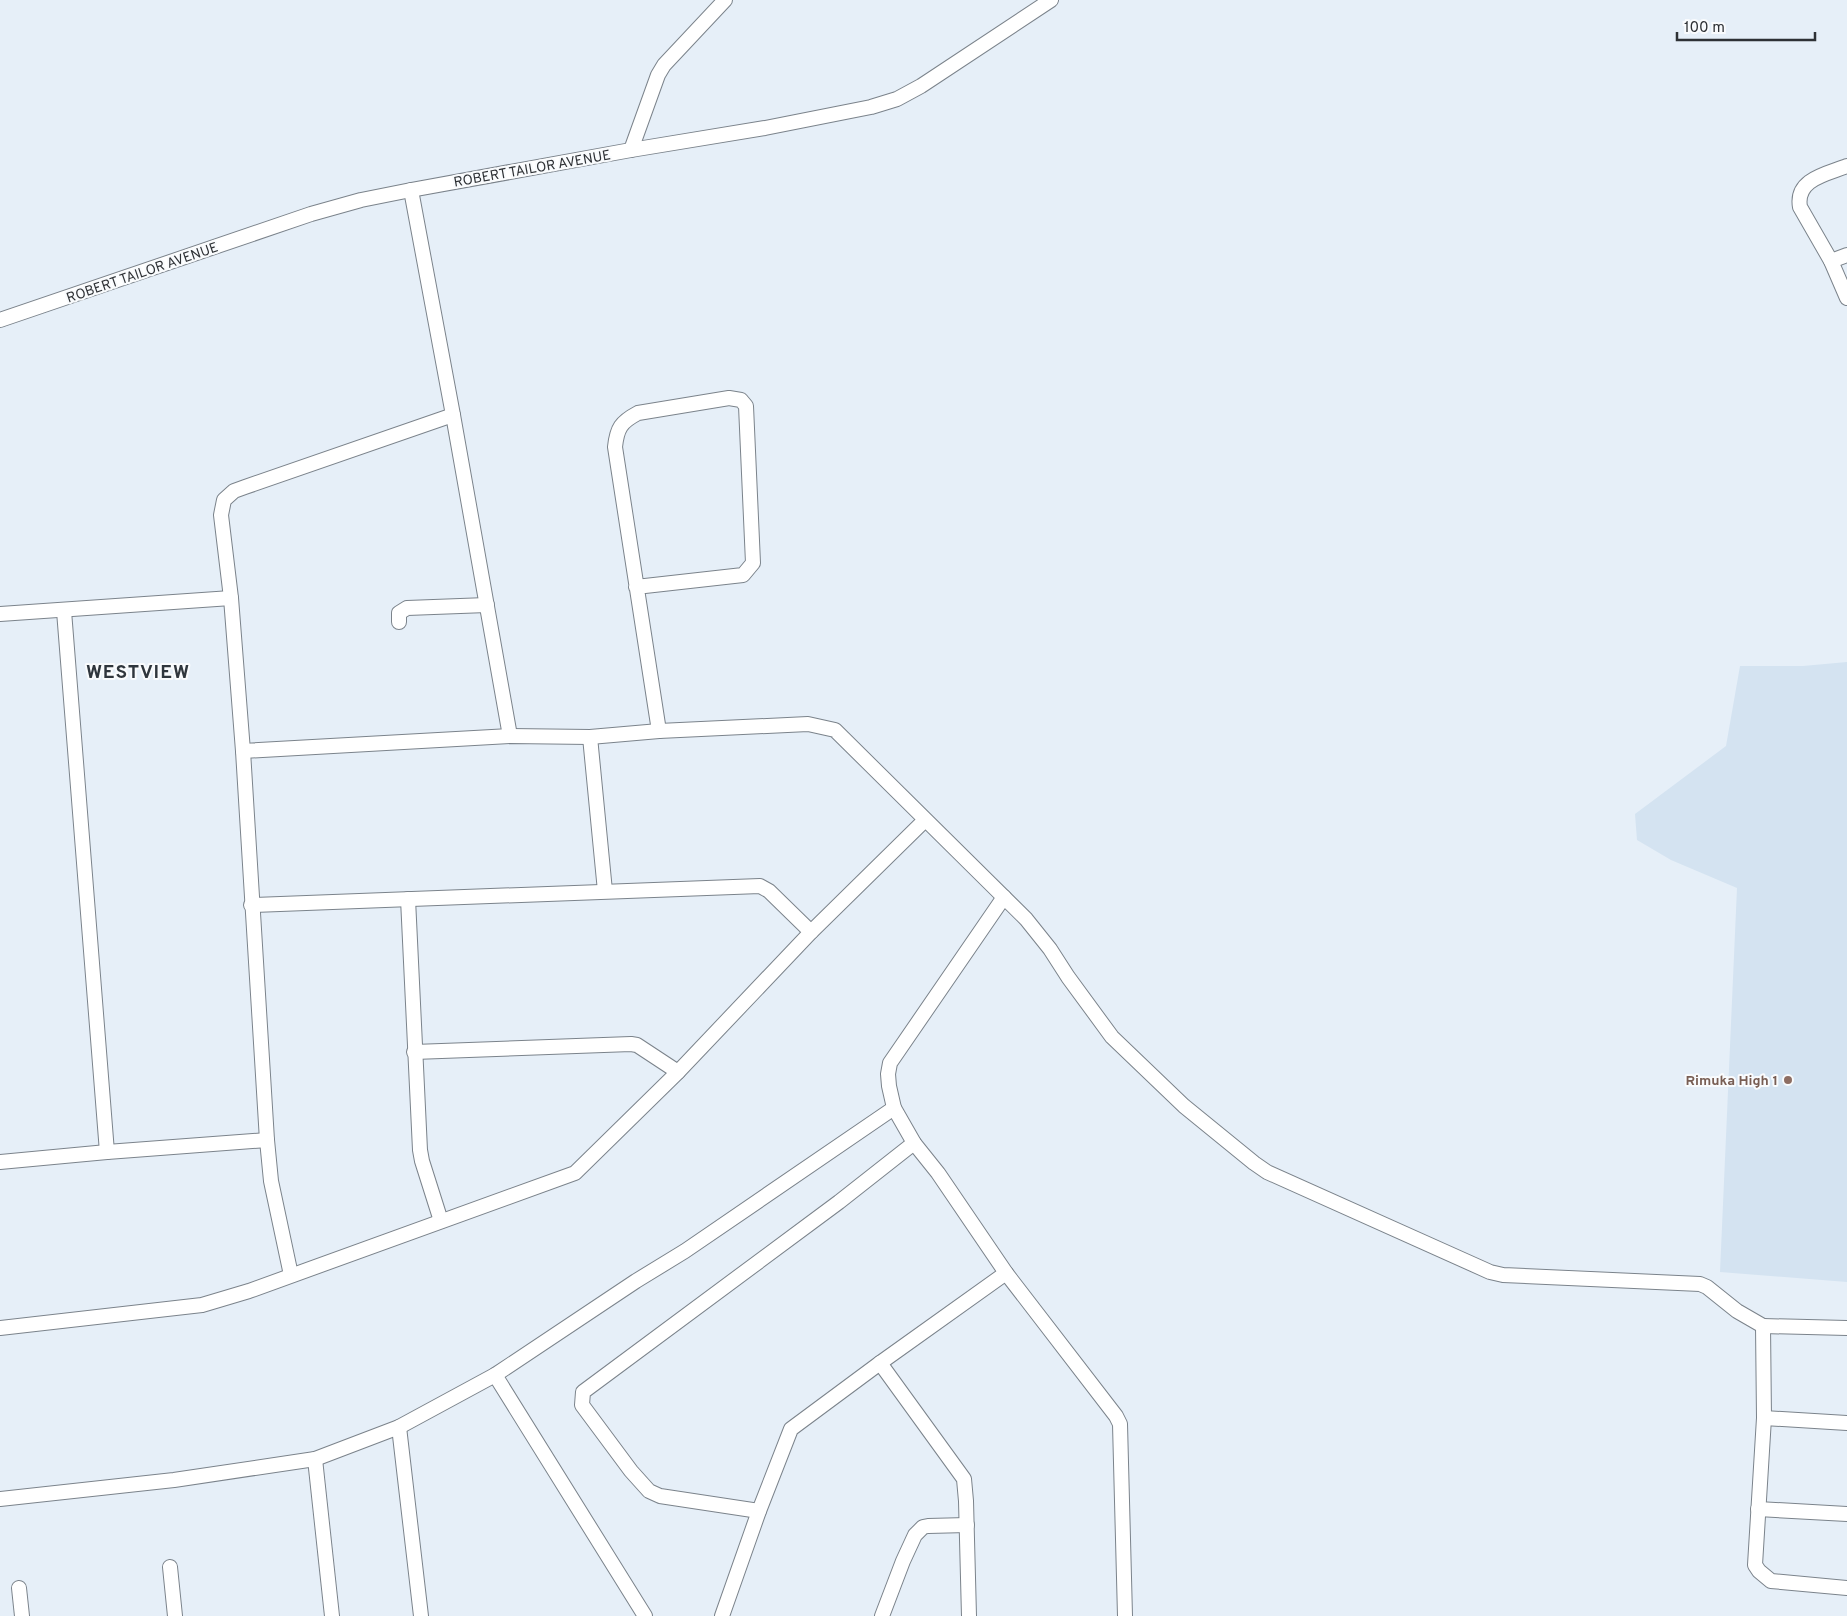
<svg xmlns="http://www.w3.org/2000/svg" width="1847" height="1616" font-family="Overpass,sans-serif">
<rect width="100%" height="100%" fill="#e6eff8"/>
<polygon fill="#d4e3f1" points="1847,662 1847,1282 1720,1272 1737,888 1671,860 1637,840 1635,814 1726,746 1740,666 1803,666"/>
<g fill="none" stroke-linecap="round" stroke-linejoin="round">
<g stroke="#7b838b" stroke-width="16">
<g id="minor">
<polyline points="631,150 658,75 664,65 725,0"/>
<path d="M1847,166C1827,174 1795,179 1800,207L1831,261L1847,298"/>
<polyline points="411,190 453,415 510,736"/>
<polyline points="1831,261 1847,255"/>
<polyline points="0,320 311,214 361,200 411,190 631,150 765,128 871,107 897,99 921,86 1051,0"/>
<path d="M636,587L743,575L753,563L746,406L741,400L729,398L638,413C621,422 617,428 615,447L659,731"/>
<polyline points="64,611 107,1152"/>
<polyline points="0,614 231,598"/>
<polyline points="399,622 399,613 407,608 487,605"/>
<polyline points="590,737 605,891"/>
<polyline points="243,751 510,736 590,737 659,731 808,724 835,730 1026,919 1050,949 1068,977 1112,1037 1184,1106 1254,1163 1267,1172 1490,1272 1503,1275 1700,1284 1707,1287 1737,1311 1763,1326"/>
<polyline points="1004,897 890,1063 888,1074 889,1086 894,1108 914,1143 938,1173 1006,1273 1116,1416 1120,1424 1125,1616"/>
<polyline points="408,899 420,1150 422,1161 441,1221"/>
<polyline points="251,905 760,886 769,891 811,932"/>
<polyline points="414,1052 631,1044 637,1045 678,1072"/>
<polyline points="0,1162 107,1152 267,1140"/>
<polyline points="291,1275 271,1181 267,1140 243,751 231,598 221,515 224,500 234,491 245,487 453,415"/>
<polyline points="0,1328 202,1305 249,1291 575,1173 678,1072 811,932 925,820"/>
<polyline points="1847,1328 1763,1326 1764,1418 1755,1565 1759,1571 1771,1581 1847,1588"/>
<polyline points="880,1363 964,1479 966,1501 969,1616"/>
<polyline points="495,1375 645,1616"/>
<polyline points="1764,1418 1847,1423"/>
<polyline points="399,1427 421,1616"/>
<polyline points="315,1459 332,1616"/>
<polyline points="0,1499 174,1480 315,1459 399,1427 495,1375 636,1281 685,1251 894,1108"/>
<polyline points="1758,1509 1847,1514"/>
<polyline points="759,1511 660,1496 649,1491 631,1471 582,1405 583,1392 839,1202 914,1143"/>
<polyline points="170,1567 175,1616"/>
<polyline points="19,1588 22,1616"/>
<polyline points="722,1616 759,1511 791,1429 880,1363 1006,1273"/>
<polyline points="882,1616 903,1561 915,1535 923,1527 928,1526 967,1525"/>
</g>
</g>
<use href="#minor" stroke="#fff" stroke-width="14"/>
</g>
<circle fill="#8d6e63" stroke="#f9fbfd" stroke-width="2" cx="1788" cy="1080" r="5"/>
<g text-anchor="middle" stroke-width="4" stroke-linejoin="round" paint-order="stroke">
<g font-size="14" fill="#2e3135" stroke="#f9fbfd">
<text transform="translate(532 168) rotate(-10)" y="5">ROBERT TAILOR AVENUE</text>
<text transform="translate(142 272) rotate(-19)" y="5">ROBERT TAILOR AVENUE</text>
</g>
<g font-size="14" font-weight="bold" fill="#785e54" stroke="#f9fbfd" text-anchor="end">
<text x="1778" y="1085">Rimuka High 1</text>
</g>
<g font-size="19" font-weight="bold" letter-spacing="1" fill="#2f363d" stroke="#f9fbfd">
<text x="138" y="678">WESTVIEW</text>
</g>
</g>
<path d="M1677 32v8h138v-8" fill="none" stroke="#2e3135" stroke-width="2.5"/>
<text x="1684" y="32" font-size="15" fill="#2e3135" stroke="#f9fbfd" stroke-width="4" paint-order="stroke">100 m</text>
</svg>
